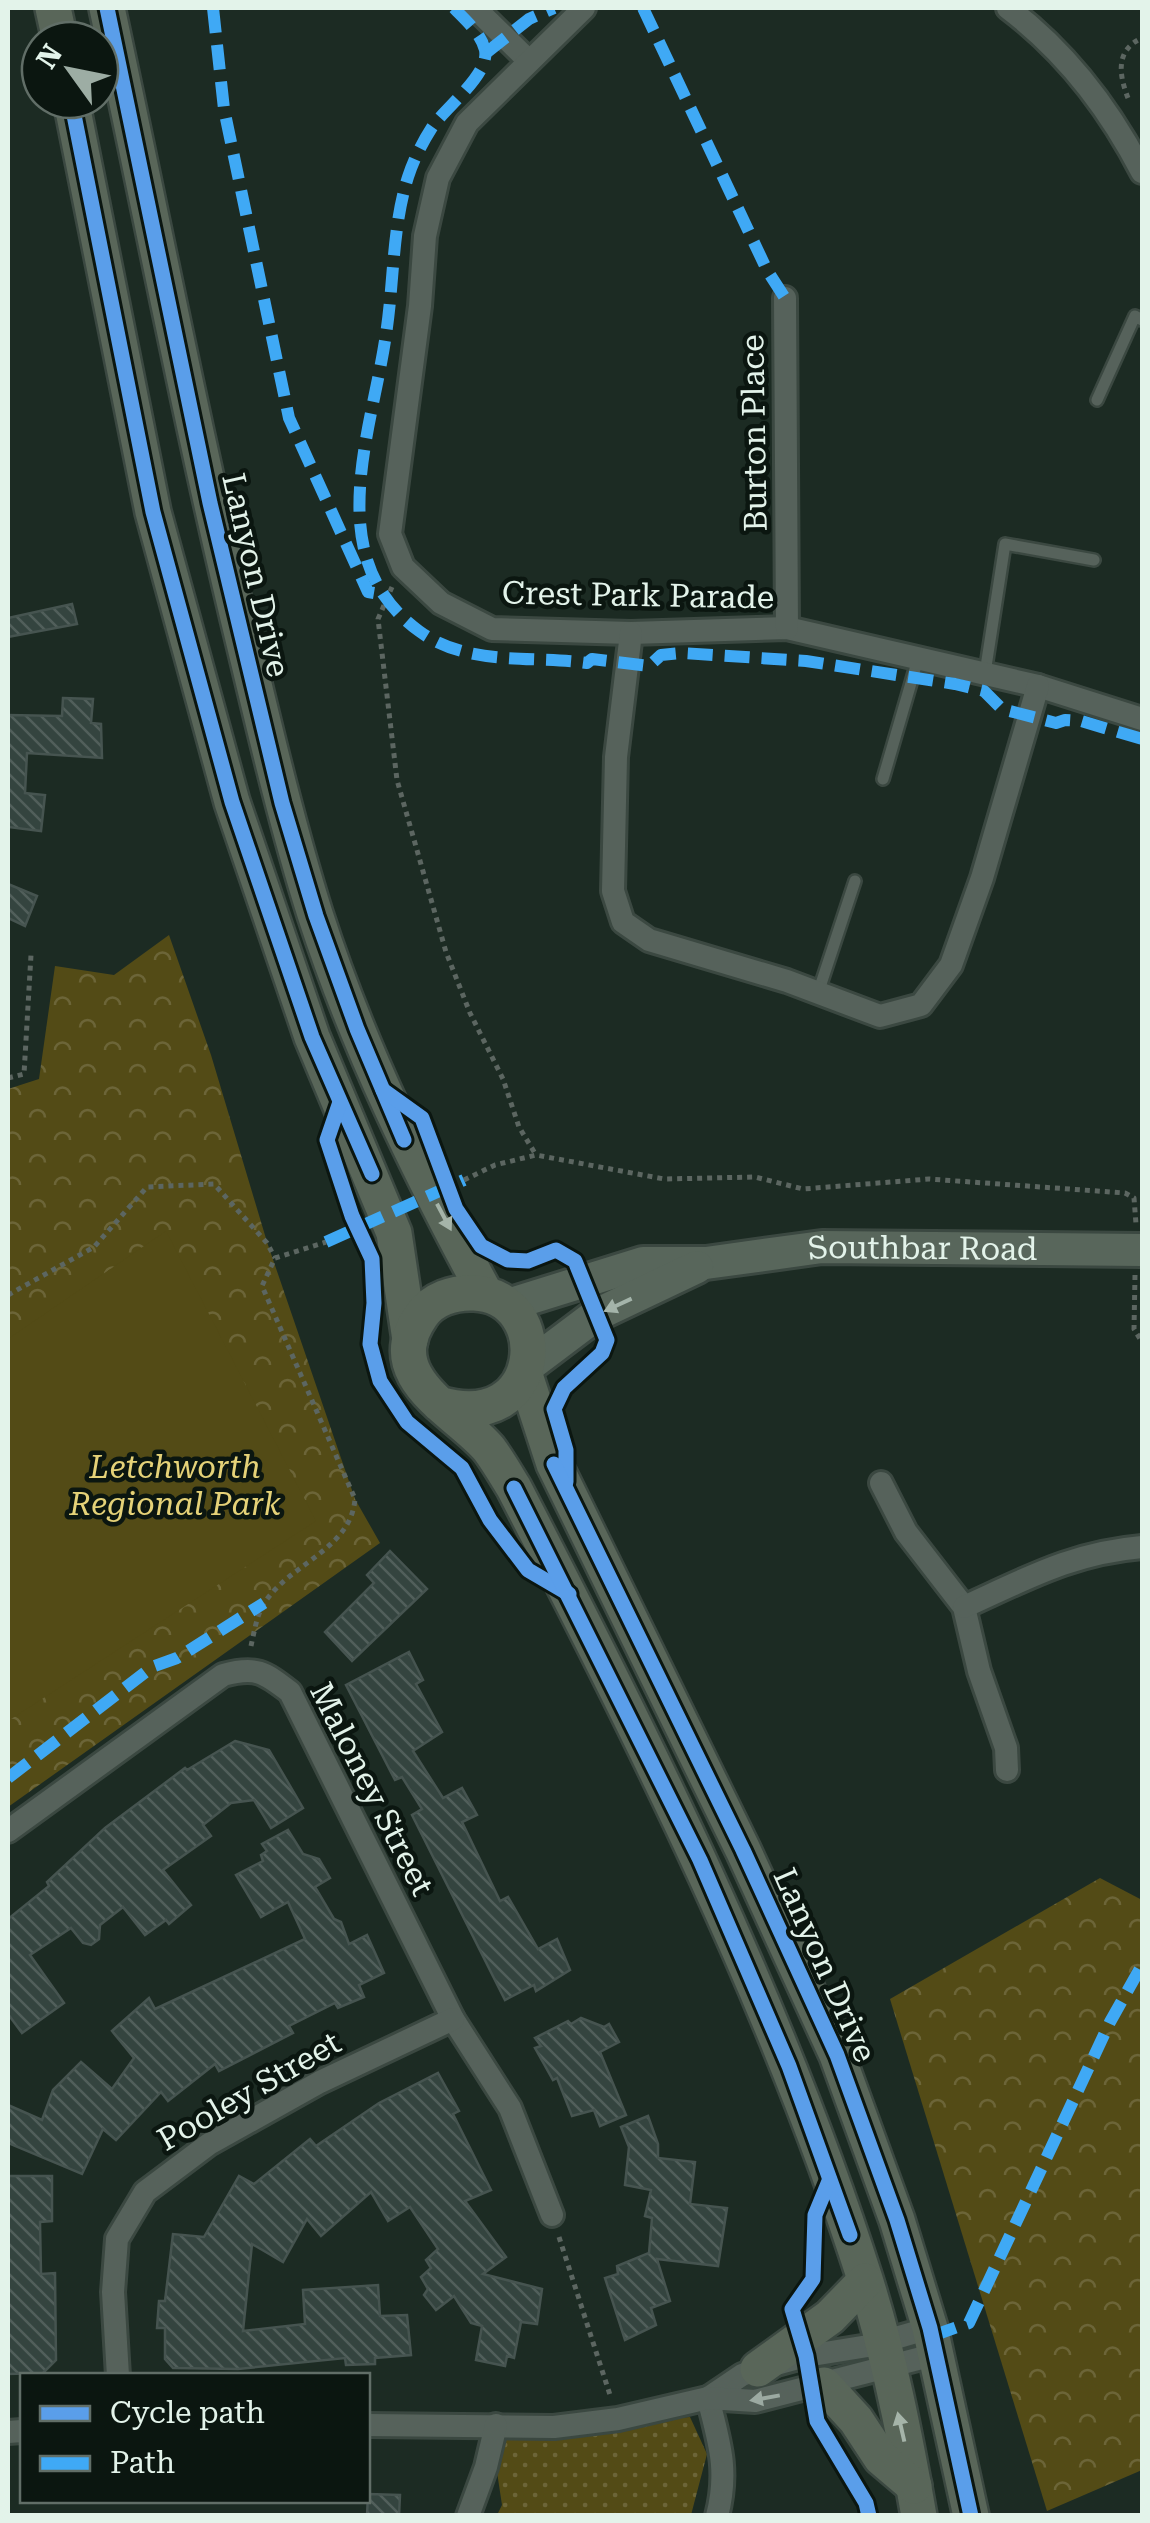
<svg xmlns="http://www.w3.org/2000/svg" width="1150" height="2523" font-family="'Roboto Serif',serif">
<defs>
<pattern id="grass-dots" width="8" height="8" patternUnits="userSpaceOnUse" patternTransform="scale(2.5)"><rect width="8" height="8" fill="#534b16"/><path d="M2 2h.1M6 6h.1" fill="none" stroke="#6c6538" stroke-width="1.8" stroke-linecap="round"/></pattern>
<pattern id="forest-crowns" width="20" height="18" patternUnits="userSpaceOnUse" patternTransform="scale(2.5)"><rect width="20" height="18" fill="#534b16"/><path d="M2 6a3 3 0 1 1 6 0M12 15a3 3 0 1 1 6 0" fill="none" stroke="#6c6538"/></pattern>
<pattern id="building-back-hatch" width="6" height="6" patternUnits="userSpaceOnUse" patternTransform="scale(2.5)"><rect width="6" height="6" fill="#34443f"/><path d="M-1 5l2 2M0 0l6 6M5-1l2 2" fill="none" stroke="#515f5b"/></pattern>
</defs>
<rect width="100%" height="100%" fill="#1c2b23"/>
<polygon fill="url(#grass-dots)" points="690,2417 707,2454 691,2515 497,2515 502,2505 491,2432"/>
<g fill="url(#forest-crowns)">
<polygon points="169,935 211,1055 267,1242 355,1499 380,1543 8,1807 8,1089 39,1079 55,966 114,975"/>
<polygon points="1100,1878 1142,1900 1142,2470 1047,2511 890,1999"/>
</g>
<polygon fill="#534b16" points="166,1231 316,1521 8,1721 8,1339"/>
<g fill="url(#building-back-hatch)" stroke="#465450" stroke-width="2.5">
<polygon points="72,604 77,624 8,637 8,618"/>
<polygon points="63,698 93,699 91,723 101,724 102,758 27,753 25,793 45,795 41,831 8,827 8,715 62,716"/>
<polygon points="8,884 37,896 25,926 8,918"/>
<polygon points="390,1551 427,1589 352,1661 325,1632 374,1583 367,1575"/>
<polygon points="409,1652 423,1680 416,1684 442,1732 413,1751 443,1798 462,1788 477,1815 462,1822 500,1901 508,1897 538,1949 557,1939 570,1970 536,1991 534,1985 505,2000 412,1815 422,1809 402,1777 395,1780 346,1685"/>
<polygon points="235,1741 269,1750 303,1808 271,1828 254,1800 231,1803 203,1825 211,1836 163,1870 191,1905 169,1924 166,1920 145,1935 123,1907 100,1925 99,1939 91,1945 83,1943 71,1928 30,1955 64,2003 22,2033 8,2014 8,1919 49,1886 47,1882 105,1828 185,1768 187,1770"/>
<polygon points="288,1830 303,1854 319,1859 330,1878 315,1887 334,1919 341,1922 349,1944 367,1935 384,1973 359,1985 364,1997 338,2008 335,2003 289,2026 293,2033 219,2071 215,2064 168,2101 161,2092 116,2140 103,2129 82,2174 8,2143 8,2105 42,2120 53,2090 81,2062 112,2089 134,2058 112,2031 149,1998 155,2009 305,1939 288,1902 261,1917 236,1875 263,1861 261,1855 267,1851 262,1844"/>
<polygon points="581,2018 604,2027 609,2024 619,2042 600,2052 626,2115 600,2126 594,2110 572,2116 557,2078 553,2080 535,2048 541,2046 535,2038 568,2021 571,2024"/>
<polygon points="438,2073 459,2111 453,2114 491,2190 465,2201 506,2257 483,2274 542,2289 537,2324 521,2322 514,2358 507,2356 505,2366 476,2360 482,2326 471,2323 454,2296 436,2310 424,2295 428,2289 421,2277 431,2268 426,2260 438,2249 410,2207 388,2221 371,2192 321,2236 307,2219 283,2262 252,2244 243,2331 305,2324 303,2290 378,2285 380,2316 407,2315 411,2355 375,2358 375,2364 346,2365 345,2358 238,2369 173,2368 165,2359 165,2328 157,2328 159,2301 165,2301 173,2234 204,2237 239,2176 254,2184 310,2139 316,2146 379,2103"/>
<polygon points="648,2116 658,2144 658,2158 695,2162 690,2204 727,2208 718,2266 657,2259 670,2301 651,2308 656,2325 625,2340 605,2278 618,2274 617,2266 649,2253 652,2218 645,2216 651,2190 625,2185 629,2147 621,2127"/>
<polygon points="8,2176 52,2176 52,2221 40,2222 41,2274 55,2273 56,2360 43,2373 8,2374"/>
<polygon points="368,2494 400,2495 399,2516 367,2516"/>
</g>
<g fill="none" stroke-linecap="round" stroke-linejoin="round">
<g stroke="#3b4841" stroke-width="16">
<g id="service">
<polyline points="1097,400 1135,316 1142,320"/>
<polyline points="985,673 1005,544 1094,560"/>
<polyline points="883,779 918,659"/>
<polyline points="818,993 855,881"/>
</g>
</g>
<g stroke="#3b4841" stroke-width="28">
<g id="minor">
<polyline points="475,8 529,61"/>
<polyline points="584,8 467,123 438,178 425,236 420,306 390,534 403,567 441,603 492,629 631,633 787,628 1038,686 1142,719"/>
<path d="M1008,8C1066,52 1109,108 1142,172"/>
<polyline points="785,298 787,628"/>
<polyline points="631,633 616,757 613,891 623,922 649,940 787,981 880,1016 921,1005 951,965 982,878 1038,686"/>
<polyline points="881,1483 906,1532 964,1607 979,1671 1006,1748 1007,1770"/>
<path d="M964,1607C1028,1578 1072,1553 1142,1547"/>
<path d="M8,1831L223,1675C256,1666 264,1672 290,1692L453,2019L510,2108L552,2215"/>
<polyline points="118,2376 113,2292 117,2239 145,2192 209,2144 320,2082 453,2019"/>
<polyline points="708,2398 742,2375 758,2369 806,2356 868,2346 930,2328"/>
<path d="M708,2398C719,2442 729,2470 717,2516"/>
<polyline points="368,2425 554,2427 618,2419 708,2398 755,2401 937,2354"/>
<polyline points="8,2432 22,2431"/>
<polyline points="468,2516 486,2467 496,2425"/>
</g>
</g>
<g stroke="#3b4841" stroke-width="38">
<g id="secondary">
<path id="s1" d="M508,1305L643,1263H706L822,1247L1142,1250"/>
<polyline points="527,1367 596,1315 697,1267"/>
</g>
</g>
<g stroke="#3b4841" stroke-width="40">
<g id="primary">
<polyline points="53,8 60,40"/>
<path d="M107,8C153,222 194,438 246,651C267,739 288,828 315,914C358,1047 419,1171 485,1293"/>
<polyline points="71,100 153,512 232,802 312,1037 394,1233 410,1340"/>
<polyline points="525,1375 554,1464 743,1850 837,2055 897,2220 930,2328 971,2516"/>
<path d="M439,1404C546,1436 555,1296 474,1293C454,1292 432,1299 421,1316C378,1378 457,1411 489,1449C498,1461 506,1475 514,1488C646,1744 777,2003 865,2279C889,2355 905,2436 919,2516"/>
<polyline points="758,2369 830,2317 865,2281"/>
<polyline points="824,2385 856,2420 881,2458 914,2486"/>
</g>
</g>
<g stroke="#5c6661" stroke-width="5" stroke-dasharray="5 5" stroke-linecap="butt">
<path d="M1128,98C1119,75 1115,50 1142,38"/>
<polyline points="392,587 378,619 397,780 446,952 470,1013 503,1079 519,1127 536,1155"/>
<polyline points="8,1078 24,1074 31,955"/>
<polyline points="464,1180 495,1165 536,1155 664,1179 755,1177 803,1189 929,1179 1125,1193 1134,1198 1136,1224"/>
<polyline points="1135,1275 1134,1329 1142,1342"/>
<polyline points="8,1295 94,1247 147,1187 214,1184 267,1243 275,1258"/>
<path d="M251,1646C254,1633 257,1613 265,1602C291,1563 351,1549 355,1499L262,1286L275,1258L326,1242"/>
<polyline points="559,2237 611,2398"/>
</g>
<use href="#service" stroke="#56625b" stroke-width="11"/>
<use href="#minor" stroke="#56625b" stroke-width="22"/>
<use href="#secondary" stroke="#58665b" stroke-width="32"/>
<use href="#primary" stroke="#596659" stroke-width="35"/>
<g stroke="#3fa9f5" stroke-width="12" stroke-dasharray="25 12" stroke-linecap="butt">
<polyline points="213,8 224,109 289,418 368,592 374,593"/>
<path d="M454,8C465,20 481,33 485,50C490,75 444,108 431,129C422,143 413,161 408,177C392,227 394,283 386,334C372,433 319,558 419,631C468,667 531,655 587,663L592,659L649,666L661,655L682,653L806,661L955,684L984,691L1002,709L1056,723L1065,720L1081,721L1142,739"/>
<polyline points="643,8 767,270 785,298"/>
<polyline points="486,53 529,19 554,8"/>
<polyline points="326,1242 464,1180"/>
<polyline points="8,1778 152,1667 177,1658 264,1603"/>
<polyline points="932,2336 969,2323 1110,2022 1142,1965"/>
</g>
<g stroke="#0b1610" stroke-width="21">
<g id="cycleway">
<polyline points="107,8 210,503 282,803 316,916 357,1029 404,1140"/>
<polyline points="71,100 153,512 232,802 312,1037 372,1174"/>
<polyline points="383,1090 422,1118 456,1209 481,1246 508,1260 528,1261 556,1250 575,1261 607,1340 602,1353 564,1388 554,1409 566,1450 566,1482"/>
<polyline points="340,1102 327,1140 352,1216 372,1259 374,1303 370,1344 380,1381 407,1422 462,1468 490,1520 528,1570 569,1594"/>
<polyline points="554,1464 743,1850 837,2055 897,2220 930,2328 971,2516"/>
<polyline points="514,1488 700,1860 789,2066 850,2235"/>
<polyline points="829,2181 815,2215 813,2279 792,2309 806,2356 817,2421 866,2503 869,2516"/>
</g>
</g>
<use href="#cycleway" stroke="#5a9eea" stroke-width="15"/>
</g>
<defs><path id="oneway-solid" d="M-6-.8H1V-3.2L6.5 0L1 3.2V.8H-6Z" transform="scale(2.5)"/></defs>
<g fill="#a5b4a9">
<use href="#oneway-solid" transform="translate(444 1217) rotate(62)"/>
<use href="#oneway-solid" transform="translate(901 2427) rotate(-103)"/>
</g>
<use fill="#a4b4aa" href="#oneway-solid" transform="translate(618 1305) rotate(155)"/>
<use fill="#9caaa2" href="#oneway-solid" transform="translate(765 2398) rotate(170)"/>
<g text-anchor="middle" stroke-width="9" stroke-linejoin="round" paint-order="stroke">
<g font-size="32" fill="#e3f3ea" stroke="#0b1610">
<text transform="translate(754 433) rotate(-91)" y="11">Burton Place</text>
<text transform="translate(256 575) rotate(77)" y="11">Lanyon Drive</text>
<text transform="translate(638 595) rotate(1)" y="11">Crest Park Parade</text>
<text dy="11" stroke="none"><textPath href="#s1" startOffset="422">Southbar Road</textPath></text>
<text transform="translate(372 1789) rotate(63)" y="11">Maloney Street</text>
<text transform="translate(825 1965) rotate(66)" y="11">Lanyon Drive</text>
<text transform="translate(249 2091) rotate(-30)" y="11">Pooley Street</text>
</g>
<g font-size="32" font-style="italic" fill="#e5d278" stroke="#0b1610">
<text x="175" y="1478">Letchworth<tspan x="175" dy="37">Regional Park</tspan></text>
</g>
</g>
<rect width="1150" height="2523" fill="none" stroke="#e3f3ea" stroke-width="20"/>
<rect x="20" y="2373" width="350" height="130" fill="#0b1610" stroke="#616e67" stroke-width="2.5"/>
<rect x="40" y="2406" width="50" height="15" fill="#5a9eea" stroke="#616e67" stroke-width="2.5"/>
<text x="110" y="2423" font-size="30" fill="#e3f3ea">Cycle path</text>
<rect x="40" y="2456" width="50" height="15" fill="#3fa9f5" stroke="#616e67" stroke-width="2.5"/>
<text x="110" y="2473" font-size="30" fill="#e3f3ea">Path</text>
<g transform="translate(70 70) rotate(303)"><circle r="48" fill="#0b1610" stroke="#616e67" stroke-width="2.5"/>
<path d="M0-8L18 38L0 25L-18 38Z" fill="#9dada4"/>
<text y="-15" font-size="28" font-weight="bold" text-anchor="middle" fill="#e3f3ea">N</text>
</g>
</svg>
